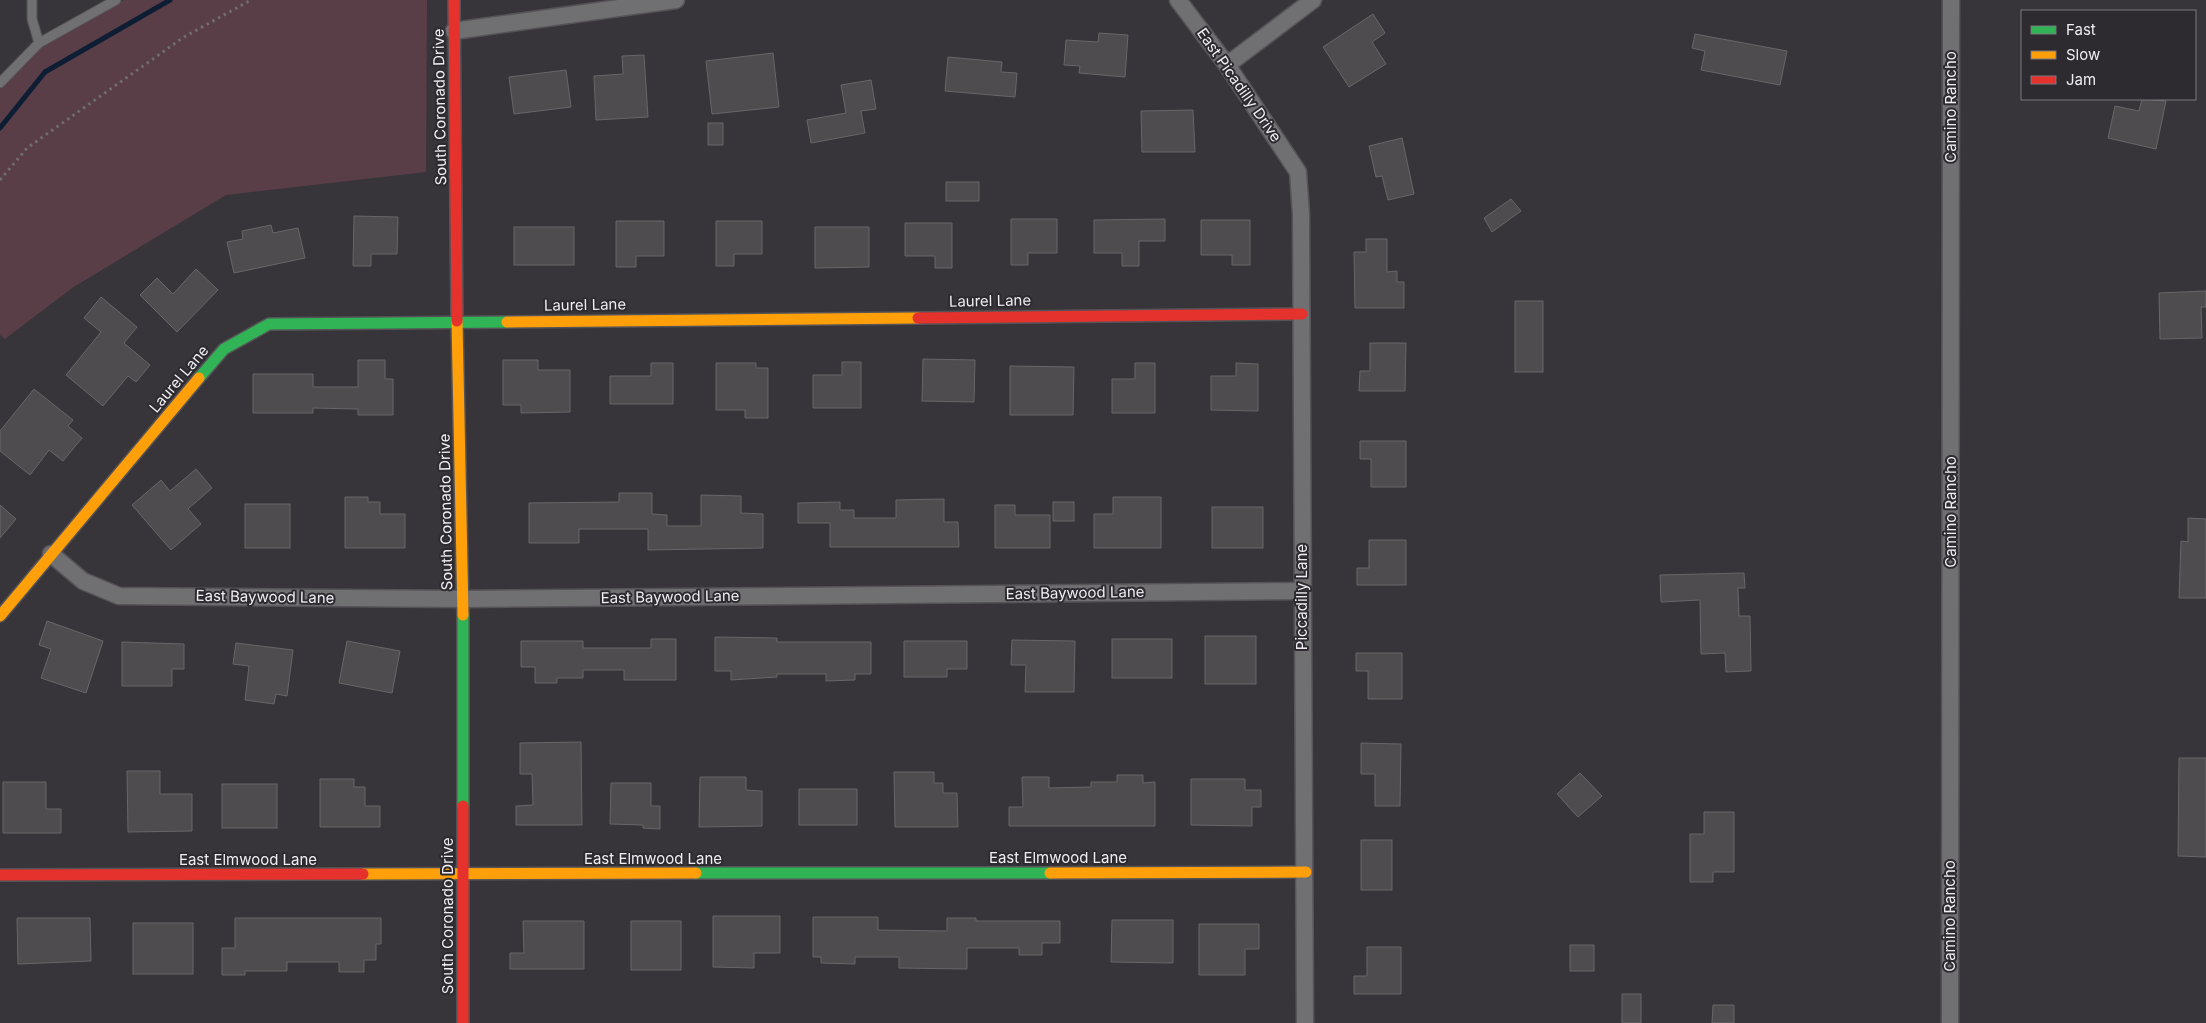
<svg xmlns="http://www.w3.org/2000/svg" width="2206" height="1023" font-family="Inter,sans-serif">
<rect width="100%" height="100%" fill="#373539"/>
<polygon fill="#5a3e47" points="124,0 427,0 426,172 226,195 72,288 5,339 0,335 0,86 30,54"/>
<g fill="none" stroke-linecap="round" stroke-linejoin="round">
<polyline stroke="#0d1d34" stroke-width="5" points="0,128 45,72 170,0"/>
</g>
<g fill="#4f4c50" stroke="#686669">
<polygon points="1373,14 1385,33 1372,42 1386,64 1349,87 1323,47"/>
<polygon points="1099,33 1128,35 1125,77 1079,73 1080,66 1064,65 1066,40 1098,42"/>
<polygon points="1695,34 1787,51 1780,85 1701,70 1705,51 1692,48"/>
<polygon points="773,53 779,107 712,114 706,61"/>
<polygon points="644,55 648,117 596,120 594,76 623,74 622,56"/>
<polygon points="948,57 1002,62 1001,72 1017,73 1015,97 945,91"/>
<polygon points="566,70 571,107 514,114 509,77"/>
<polygon points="871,80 876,109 861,111 865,133 811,143 807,120 846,113 841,85"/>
<polygon points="2142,99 2166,101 2156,149 2108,138 2115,106 2139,111"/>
<polygon points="1193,110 1195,152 1142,152 1141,111"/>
<rect x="708" y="123" width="15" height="22"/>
<polygon points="1402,138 1414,194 1388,200 1382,176 1376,177 1369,146"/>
<rect x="946" y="182" width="33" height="19"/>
<polygon points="1511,199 1521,211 1492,232 1484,218"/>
<polygon points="354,216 398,217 397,254 371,254 371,266 353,266"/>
<polygon points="1011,219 1057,219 1057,253 1028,253 1028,265 1011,265"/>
<polygon points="1165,219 1165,241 1139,241 1139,266 1122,266 1122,253 1094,253 1094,220"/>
<polygon points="1201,220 1250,220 1250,265 1232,265 1232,255 1201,255"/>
<polygon points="616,221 664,221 664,256 636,256 636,267 616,267"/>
<polygon points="716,221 762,221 762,254 734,254 734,266 716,266"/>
<polygon points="905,223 952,223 952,268 935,268 935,256 905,256"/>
<polygon points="271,225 273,233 298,228 305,258 234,273 227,242 243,239 242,231"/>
<rect x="514" y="227" width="60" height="38"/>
<polygon points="815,227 869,227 869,267 815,268"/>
<polygon points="1366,239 1387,239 1387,272 1397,271 1397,282 1404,282 1404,308 1355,308 1354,252 1366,252"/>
<polygon points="196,269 218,290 177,332 140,295 157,278 173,294"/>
<polygon points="2206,291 2206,307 2201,307 2202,338 2160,339 2159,293"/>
<polygon points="101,297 137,327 124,343 150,365 136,382 128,376 103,406 66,375 101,332 84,318"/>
<rect x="1515" y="301" width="28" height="71"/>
<polygon points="1370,343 1406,343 1405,391 1359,391 1360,371 1370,371"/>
<polygon points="923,359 975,360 974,402 922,401"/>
<polygon points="358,360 385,360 385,379 393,379 393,415 358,415 358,409 313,408 313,413 253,413 253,374 313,374 313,387 358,387"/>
<polygon points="503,360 538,360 538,370 570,370 570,412 521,413 521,405 503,405"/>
<polygon points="842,362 861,362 861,408 813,408 813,375 842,375"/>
<polygon points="651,363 673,363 673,404 610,404 610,376 651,376"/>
<polygon points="716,363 756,363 756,368 768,368 768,418 745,418 745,410 716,410"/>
<polygon points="1135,363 1155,363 1155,413 1112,413 1112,379 1135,379"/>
<polygon points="1236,363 1258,364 1258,411 1211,410 1211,376 1236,376"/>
<polygon points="1010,366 1074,367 1073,415 1010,415"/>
<polygon points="34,389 73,420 68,426 82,438 63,461 49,450 30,475 0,451 0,431"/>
<polygon points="1360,441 1406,441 1406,487 1371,487 1371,459 1360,459"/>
<polygon points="196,469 212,488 188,509 201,524 171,550 132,505 161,480 170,491"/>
<polygon points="619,493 652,493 652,514 667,515 667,526 701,526 701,495 741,496 741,513 763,514 763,548 648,550 648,529 579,529 579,543 529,543 529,503 619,502"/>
<polygon points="345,497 368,497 368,502 380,502 380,514 405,514 405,548 345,548"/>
<polygon points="1113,497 1161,497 1161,548 1094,548 1094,514 1113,514"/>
<polygon points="944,499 944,522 958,522 959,547 830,547 830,523 798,523 798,503 840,502 840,510 854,510 854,518 896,518 896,500"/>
<rect x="1053" y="502" width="21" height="19"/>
<rect x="245" y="504" width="45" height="44"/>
<polygon points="0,505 16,519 0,538"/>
<polygon points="995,505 1015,505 1015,515 1050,515 1050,548 995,548"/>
<rect x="1212" y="507" width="51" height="41"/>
<polygon points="2188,518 2206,519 2206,598 2179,598 2181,541 2188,542"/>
<polygon points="1369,540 1406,540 1406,585 1357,585 1357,568 1369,568"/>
<polygon points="1744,573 1745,588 1738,588 1739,616 1750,616 1751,671 1726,672 1725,653 1701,654 1700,600 1661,602 1660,575"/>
<polygon points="47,621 103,641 86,693 41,678 51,649 39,645"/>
<rect x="1205" y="636" width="51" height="48"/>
<polygon points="715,637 777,638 777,642 871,642 871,674 855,674 855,680 826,681 826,674 777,674 777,677 731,680 731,671 715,671"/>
<polygon points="651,639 676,639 676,680 624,680 624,670 583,670 583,678 557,678 557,683 535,683 535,667 521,667 521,641 583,641 583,648 651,648"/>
<rect x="1112" y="639" width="60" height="39"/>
<polygon points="1012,640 1075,641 1074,692 1025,692 1026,665 1011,665"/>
<polygon points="347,641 400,651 392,693 339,683"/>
<polygon points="904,641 967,641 967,669 947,669 947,677 904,677"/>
<polygon points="122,642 184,644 184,669 172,669 172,686 122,686"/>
<polygon points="236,643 293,650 287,696 276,694 274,704 245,700 249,666 233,664"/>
<polygon points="1356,653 1402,653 1402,699 1368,699 1368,671 1356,671"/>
<polygon points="581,742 582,825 516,825 516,806 533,805 532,774 520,774 520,743"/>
<polygon points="1361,743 1401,744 1400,806 1375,806 1375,774 1361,774"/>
<polygon points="2179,758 2206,758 2206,857 2178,856"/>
<polygon points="127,771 160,771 160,794 192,794 192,831 128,832"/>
<polygon points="894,772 934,772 934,783 943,783 943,793 957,793 958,827 895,827"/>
<polygon points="1580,773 1602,796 1578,817 1557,794"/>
<polygon points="1117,775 1143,775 1143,783 1155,782 1155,826 1009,826 1009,807 1023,807 1022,777 1049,777 1049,788 1091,787 1091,782 1117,782"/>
<polygon points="700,777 746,777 746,790 762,791 762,826 699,827"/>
<polygon points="320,779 354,779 354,787 365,787 365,806 380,806 380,827 320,827"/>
<polygon points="1191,779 1245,779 1245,790 1261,790 1261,807 1252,807 1252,826 1191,825"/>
<polygon points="3,782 46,782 46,809 61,809 61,833 3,833"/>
<polygon points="611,783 651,783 651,806 660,806 660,829 643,828 643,825 610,824"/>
<rect x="222" y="784" width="55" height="44"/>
<rect x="799" y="789" width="58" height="36"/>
<polygon points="1704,812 1734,812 1734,872 1713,872 1713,882 1690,882 1690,834 1704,834"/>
<rect x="1361" y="840" width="31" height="50"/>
<polygon points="713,916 780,916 780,953 754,953 754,968 713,967"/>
<polygon points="813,917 878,917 878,930 947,931 947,918 976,918 976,921 1060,921 1060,943 1042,943 1042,955 1019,955 1019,948 967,948 967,969 899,968 899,957 855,957 855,964 821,963 821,957 813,957"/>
<polygon points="17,918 90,918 91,961 18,964"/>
<polygon points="235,918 381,918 381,944 376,944 376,960 364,960 364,972 339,972 339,962 287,962 287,971 245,971 245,975 222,975 222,948 235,948"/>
<polygon points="1112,920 1173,920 1173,963 1111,962"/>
<polygon points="523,921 584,921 584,969 510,969 510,953 524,953"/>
<rect x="631" y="921" width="50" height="49"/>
<rect x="133" y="923" width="60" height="51"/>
<polygon points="1199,924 1259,924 1259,949 1245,949 1245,975 1199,975"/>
<rect x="1570" y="945" width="24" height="26"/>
<polygon points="1367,947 1401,947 1401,994 1354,994 1354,976 1367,976"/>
<rect x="1622" y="994" width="19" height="29"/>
<polygon points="1713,1005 1734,1005 1734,1023 1712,1023"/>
</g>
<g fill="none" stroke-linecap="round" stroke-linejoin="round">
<g stroke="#555357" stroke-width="11">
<g id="lane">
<polyline points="32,0 32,19 39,43"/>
<polyline points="0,83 39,43 116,0"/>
</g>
</g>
<g stroke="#555357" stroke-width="19">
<g id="street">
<polyline points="1178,0 1227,65 1298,172 1301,214 1305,1023"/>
<polyline points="454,31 676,0"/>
<polyline points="1227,65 1313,0"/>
<polyline points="51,554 83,581 119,596 463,599 1302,591"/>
<polyline points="1950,1023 1951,0"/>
</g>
</g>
<g stroke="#555357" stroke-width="14">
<g id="fast">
<polyline points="199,378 224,349 269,324 507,322"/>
<polyline points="463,615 463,806"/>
<polyline points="696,873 1050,873"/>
</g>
</g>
<g stroke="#555357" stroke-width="14">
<g id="slow">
<polyline points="457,321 463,615"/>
<polyline points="507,322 918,318"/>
<polyline points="0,616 199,378"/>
<polyline points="1050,873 1306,872"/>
<polyline points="363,874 696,873"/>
</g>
</g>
<g stroke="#555357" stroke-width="14">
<g id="jam">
<polyline points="454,0 457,321"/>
<polyline points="918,318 1302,314"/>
<polyline points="463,806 463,1023"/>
<polyline points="0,875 363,874"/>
</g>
</g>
<polyline stroke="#6e6d6f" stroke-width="3" stroke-dasharray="2.5 4" stroke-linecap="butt" points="0,180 27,148 184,37 251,0"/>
<use href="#lane" stroke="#706f71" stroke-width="9"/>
<use href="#street" stroke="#706f71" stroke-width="16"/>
<use href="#fast" stroke="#30b455" stroke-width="11"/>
<use href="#slow" stroke="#ff9f0a" stroke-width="11"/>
<use href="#jam" stroke="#e5322d" stroke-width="11"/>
</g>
<g text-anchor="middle" stroke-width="4" stroke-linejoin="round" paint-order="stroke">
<g font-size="15" fill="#efedf2" stroke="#2d2a30">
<text transform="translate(1239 85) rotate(55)" y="5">East Picadilly Drive</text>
<text transform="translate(440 107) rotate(-91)" y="5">South Coronado Drive</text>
<text transform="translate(1951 107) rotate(-90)" y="5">Camino Rancho</text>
<text transform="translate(990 301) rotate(-1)" y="5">Laurel Lane</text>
<text transform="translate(585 305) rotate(-1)" y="5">Laurel Lane</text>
<text transform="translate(179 379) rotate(-50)" y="5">Laurel Lane</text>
<text transform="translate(446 512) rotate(-91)" y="5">South Coronado Drive</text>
<text transform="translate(1951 512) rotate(-90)" y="5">Camino Rancho</text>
<text transform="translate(1075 593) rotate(-1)" y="5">East Baywood Lane</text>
<text transform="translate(265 597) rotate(1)" y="5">East Baywood Lane</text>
<text transform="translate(670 597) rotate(-1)" y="5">East Baywood Lane</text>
<text transform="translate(1302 597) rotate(-90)" y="5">Piccadilly Lane</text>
<text x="1058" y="863">East Elmwood Lane</text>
<text x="653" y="864">East Elmwood Lane</text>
<text x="248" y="865">East Elmwood Lane</text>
<text transform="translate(448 916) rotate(-90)" y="5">South Coronado Drive</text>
<text transform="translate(1950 916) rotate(-90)" y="5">Camino Rancho</text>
</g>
</g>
<rect x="2021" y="10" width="175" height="90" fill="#2d2a30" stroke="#7b787e"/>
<rect x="2031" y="26" width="25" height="8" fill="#30b455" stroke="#7b787e"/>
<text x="2066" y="35" font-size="15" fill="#efedf2">Fast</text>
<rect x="2031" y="51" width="25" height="8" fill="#ff9f0a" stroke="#7b787e"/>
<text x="2066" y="60" font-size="15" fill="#efedf2">Slow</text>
<rect x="2031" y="76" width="25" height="8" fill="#e5322d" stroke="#7b787e"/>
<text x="2066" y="85" font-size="15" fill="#efedf2">Jam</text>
</svg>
